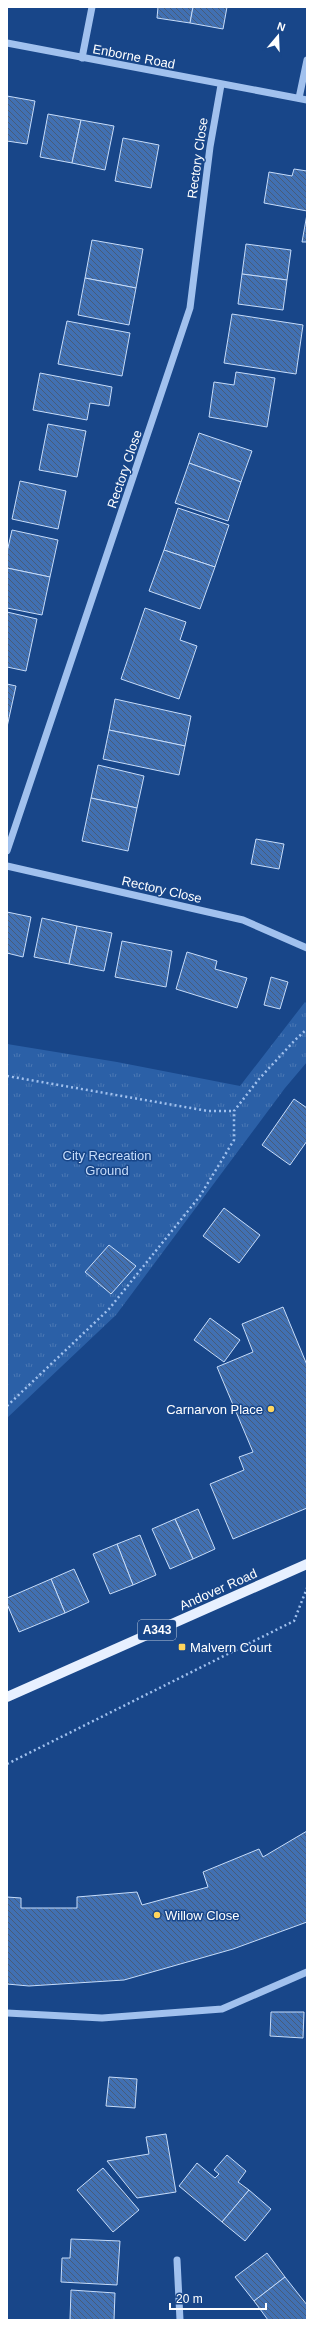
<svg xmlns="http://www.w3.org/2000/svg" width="314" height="2327" font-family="Arial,sans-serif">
<defs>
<pattern id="grass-tufts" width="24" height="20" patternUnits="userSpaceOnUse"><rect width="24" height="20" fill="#2b60a7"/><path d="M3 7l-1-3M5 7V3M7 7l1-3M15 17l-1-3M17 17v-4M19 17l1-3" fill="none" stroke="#4b78b4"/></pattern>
<pattern id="building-back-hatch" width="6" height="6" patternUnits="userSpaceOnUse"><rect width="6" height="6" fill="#4170b2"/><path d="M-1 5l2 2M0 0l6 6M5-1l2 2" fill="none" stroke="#475c7a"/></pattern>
</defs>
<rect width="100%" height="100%" fill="#184689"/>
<polygon fill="url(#grass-tufts)" points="305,1002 307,1004 307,1062 285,1088 116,1315 7,1418 7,1044 117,1062 240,1086"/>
<g fill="url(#building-back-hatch)" stroke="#c6dcfa">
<polygon points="158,7 193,7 190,23 157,18"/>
<polygon points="193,7 227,7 223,29 190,23"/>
<polygon points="7,96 35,101 27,144 7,141"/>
<polygon points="48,114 81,120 72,163 40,157"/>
<polygon points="81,120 114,126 105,170 72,163"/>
<polygon points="123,138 159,145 151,188 115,181"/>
<polygon points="294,169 307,171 307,211 264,203 269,172 292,176"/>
<polygon points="307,214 307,242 302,242"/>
<polygon points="92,240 143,249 136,288 85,278"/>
<polygon points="246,244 291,250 287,280 242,274"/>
<polygon points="242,274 287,280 283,310 238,304"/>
<polygon points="85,278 136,288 129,325 78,315"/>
<polygon points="232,314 303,325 296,374 224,363"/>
<polygon points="67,321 130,333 122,376 58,364"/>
<polygon points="236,372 275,378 267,427 209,417 214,382 234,385"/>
<polygon points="40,373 112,387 109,406 90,403 87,420 33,410"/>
<polygon points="48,424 86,431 77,477 39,470"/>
<polygon points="199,433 252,451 241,482 189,463"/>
<polygon points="189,463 241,482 228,521 175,503"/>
<polygon points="20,481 66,491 58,529 12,519"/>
<polygon points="178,508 229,525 215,567 164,550"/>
<polygon points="12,530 58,540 50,577 7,568 7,552"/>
<polygon points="164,550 215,567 200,609 149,591"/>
<polygon points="7,568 50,577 42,615 7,608"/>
<polygon points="145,608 186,622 180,640 197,646 179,699 121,679"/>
<polygon points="7,612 37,619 26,671 7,667"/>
<polygon points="7,684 16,686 7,727"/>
<polygon points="115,699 191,716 185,746 109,730"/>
<polygon points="109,730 185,746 179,775 103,759"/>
<polygon points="98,765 144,776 137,808 91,798"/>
<polygon points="91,798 137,808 128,851 82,841"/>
<polygon points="256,839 284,844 279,869 251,864"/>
<polygon points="7,912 31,917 23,957 7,953"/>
<polygon points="42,918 77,926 69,964 34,957"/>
<polygon points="77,926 112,933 104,971 69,964"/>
<polygon points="122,941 172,951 166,987 115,977"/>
<polygon points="187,952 217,961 215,969 247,978 237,1008 176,989"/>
<polygon points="271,977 288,982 280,1009 264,1005"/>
<polygon points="294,1099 307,1108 307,1141 290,1165 262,1145"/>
<polygon points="224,1208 260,1235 239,1263 203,1236"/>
<polygon points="109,1245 136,1266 111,1294 85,1272"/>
<polygon points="283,1307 307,1365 307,1508 233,1539 210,1484 244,1470 239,1457 253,1452 217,1367 253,1352 242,1324"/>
<polygon points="210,1318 240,1340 224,1362 194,1340"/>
<polygon points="198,1509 215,1549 193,1559 175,1519"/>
<polygon points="175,1519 193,1559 170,1569 152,1529"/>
<polygon points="140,1535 156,1575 133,1585 117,1544"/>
<polygon points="117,1544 133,1585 110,1594 93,1554"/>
<polygon points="74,1569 89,1602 65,1613 51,1579"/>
<polygon points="51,1579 65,1613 19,1632 7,1604 7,1598"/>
<polygon points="307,1831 307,1922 233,1949 124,1980 29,1986 7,1984 7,1897 21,1898 21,1908 77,1908 77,1897 137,1892 142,1905 208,1887 203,1872 259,1849 263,1857"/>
<polygon points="271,2012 304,2012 303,2038 270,2036"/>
<polygon points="109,2077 137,2079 135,2108 106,2106"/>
<polygon points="166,2134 176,2192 137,2198 107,2161 149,2154 146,2137"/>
<polygon points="227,2155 246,2171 238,2182 249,2190 222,2222 179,2186 197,2163 215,2178 219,2174 214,2170"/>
<polygon points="103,2168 139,2210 113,2232 77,2190"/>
<polygon points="249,2190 271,2209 245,2241 222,2222"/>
<polygon points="71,2239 120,2241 117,2285 61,2282 62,2258 70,2258"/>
<polygon points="267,2253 285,2277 254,2301 235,2277"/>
<polygon points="285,2277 307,2305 307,2320 268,2320 254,2301"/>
<polygon points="71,2290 115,2293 114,2320 70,2320"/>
</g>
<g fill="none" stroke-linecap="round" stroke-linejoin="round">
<g stroke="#a1c1ee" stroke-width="2.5" stroke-dasharray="2 3" stroke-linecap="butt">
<polyline points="7,1076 208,1111 234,1111"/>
<polyline points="7,1406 109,1309 200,1196 234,1140 234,1111 259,1079 295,1040 307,1029"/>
<polyline points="7,1764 294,1621 307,1588"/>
</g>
<g stroke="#a1c1ee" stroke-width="7">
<polyline points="7,43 307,100"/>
<polyline points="82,58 92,7"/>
<polyline points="299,98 307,60"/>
<polyline points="7,851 190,308 210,147 221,85"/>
<polyline points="7,866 243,920 307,948"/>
<polyline points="7,2013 102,2018 222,2009 307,1972"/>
<polyline points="177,2260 180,2320"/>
</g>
<polyline stroke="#e7f0ff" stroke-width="10" points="7,1697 307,1564"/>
</g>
<g fill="#ffd55d" stroke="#184689" stroke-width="1.5">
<circle cx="271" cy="1409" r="4"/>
<rect x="178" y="1643" width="8" height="8" rx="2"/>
<circle cx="157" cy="1915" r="4"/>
</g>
<g text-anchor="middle" stroke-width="3" stroke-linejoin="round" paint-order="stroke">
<rect fill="#184689" stroke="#bac8dc" stroke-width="1" x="138" y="1620" width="38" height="20" rx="3"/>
<g font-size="12" font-weight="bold" fill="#fff">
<text x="157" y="1634">A343</text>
</g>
<g font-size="13" fill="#fff" stroke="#184689">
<text transform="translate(134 56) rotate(11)" y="5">Enborne Road</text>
<text transform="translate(197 158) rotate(-82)" y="5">Rectory Close</text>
<text transform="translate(124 469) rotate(-71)" y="5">Rectory Close</text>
<text transform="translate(162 889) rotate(13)" y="5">Rectory Close</text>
<text transform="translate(218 1589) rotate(-24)" y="5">Andover Road</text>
</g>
<g font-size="13" fill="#c6dcfa" stroke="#184689">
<text x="107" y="1160">City Recreation<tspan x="107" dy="15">Ground</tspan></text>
</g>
<g font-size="13" fill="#fff" stroke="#184689" text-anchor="start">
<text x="263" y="1414" text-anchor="end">Carnarvon Place</text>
<text x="190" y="1652">Malvern Court</text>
<text x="165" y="1920">Willow Close</text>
</g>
</g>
<rect width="314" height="2327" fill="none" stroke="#ffffff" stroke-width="16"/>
<g transform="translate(278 36) rotate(19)" stroke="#184689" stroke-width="3" paint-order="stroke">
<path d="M0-3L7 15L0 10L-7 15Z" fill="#ffffff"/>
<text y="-6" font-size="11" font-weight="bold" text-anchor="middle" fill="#ffffff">N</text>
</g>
<path d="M170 2303v6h96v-6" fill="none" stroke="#ffffff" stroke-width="2"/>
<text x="176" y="2303" font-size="12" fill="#ffffff" stroke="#184689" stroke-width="3" paint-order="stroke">20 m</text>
</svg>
